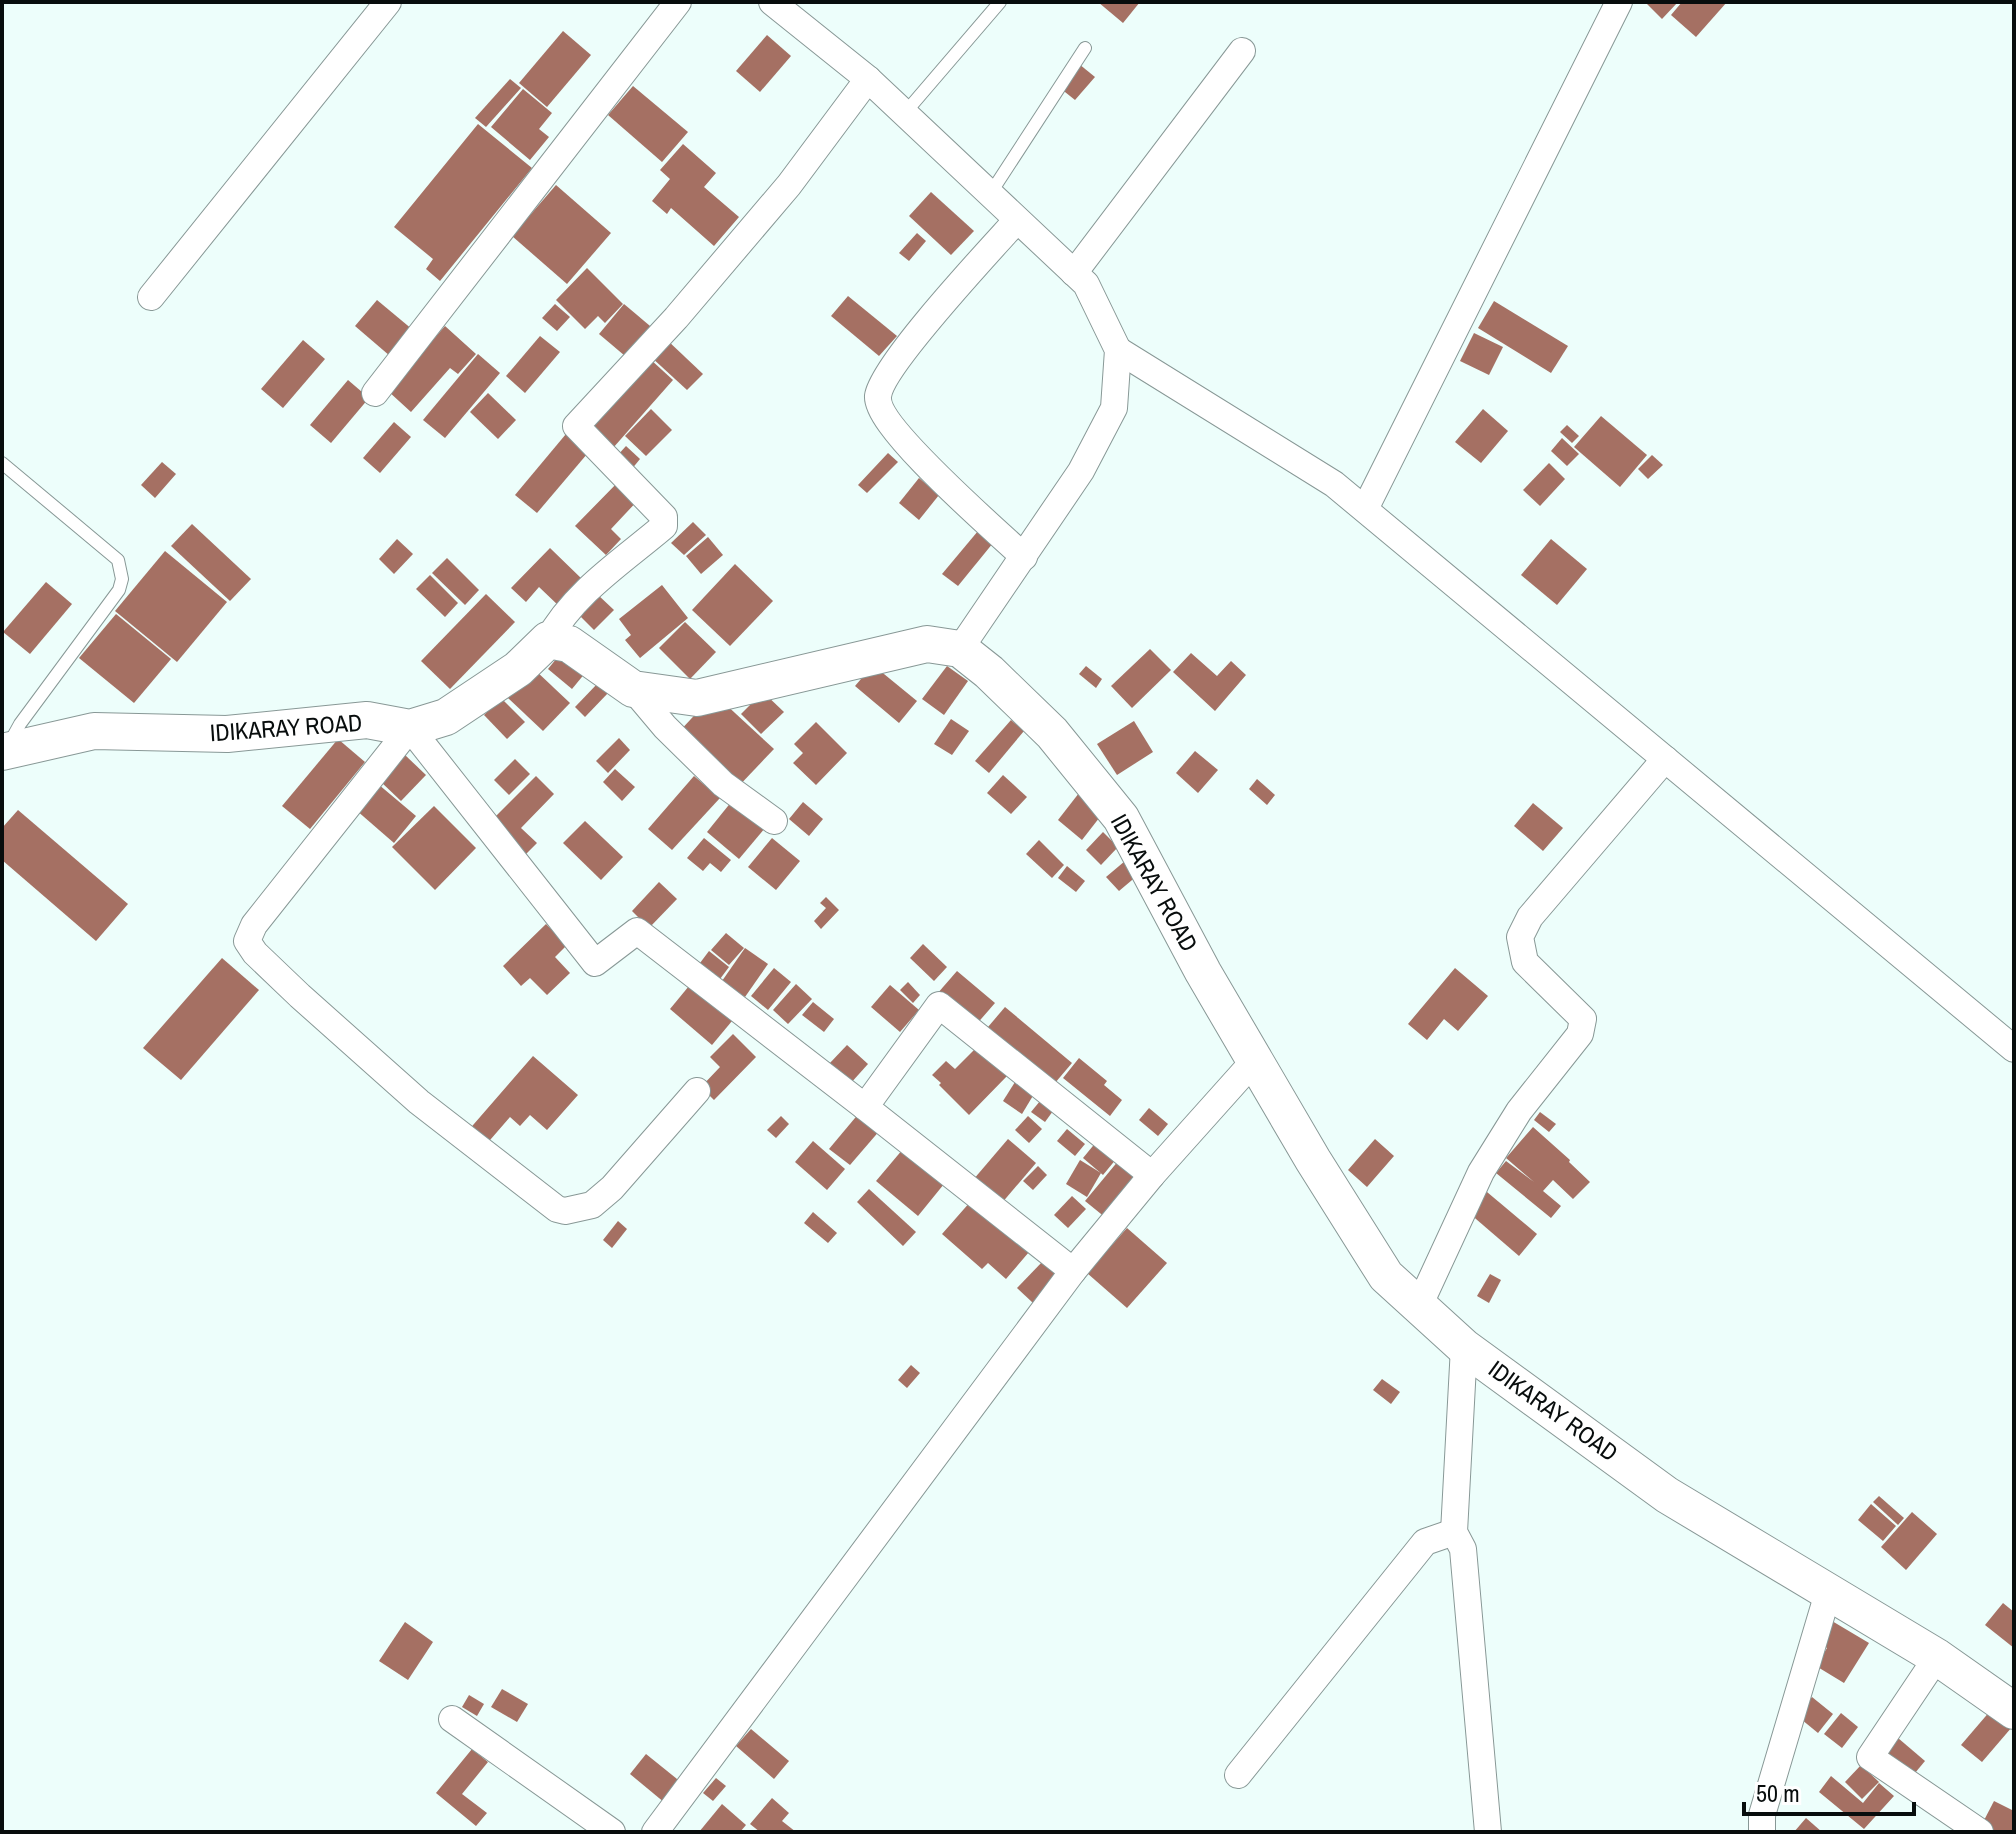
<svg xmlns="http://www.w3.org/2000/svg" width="2016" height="1834" font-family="'Archivo Narrow',sans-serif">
<rect width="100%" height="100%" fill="#edfefb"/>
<g fill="#a57063">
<polygon points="1098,2 1140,2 1123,23"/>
<polygon points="1645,2 1678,2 1662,19"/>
<polygon points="1682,2 1727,2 1696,37 1671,15"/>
<polygon points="563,31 591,55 547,107 519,83"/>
<polygon points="767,35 791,56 760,92 736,71"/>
<polygon points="1079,64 1095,77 1075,100 1060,88"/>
<polygon points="510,79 521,88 486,127 475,118"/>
<polygon points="633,86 688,132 662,162 608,115"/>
<polygon points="523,89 552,113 539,129 549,137 530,160 491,127"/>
<polygon points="478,124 532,168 440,281 426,269 433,259 394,227"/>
<polygon points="683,144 716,173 704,187 739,217 714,246 671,208 667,214 652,201 670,179 660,170"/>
<polygon points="556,185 611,233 567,284 512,236"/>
<polygon points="931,192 974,231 951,255 909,216"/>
<polygon points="917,233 926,241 909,261 899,253"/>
<polygon points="587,268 623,304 605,323 598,316 585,329 556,300"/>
<polygon points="848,296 897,336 879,356 831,316"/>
<polygon points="377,300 413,330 390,356 355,326"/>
<polygon points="1494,301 1568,346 1551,373 1478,328"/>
<polygon points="555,304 570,317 557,331 542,318"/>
<polygon points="624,304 656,331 631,361 599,334"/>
<polygon points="445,326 476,354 458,374 450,368 411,412 388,391"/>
<polygon points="1474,333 1503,347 1489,375 1460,361"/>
<polygon points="540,336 560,352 525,393 506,376"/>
<polygon points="666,339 703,374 687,390 650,356"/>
<polygon points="303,340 325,359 283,408 261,389"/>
<polygon points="478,354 500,373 445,438 423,420"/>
<polygon points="650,359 673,380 613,448 590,428"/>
<polygon points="348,380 369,398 331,443 310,425"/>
<polygon points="488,393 516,420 498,439 470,412"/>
<polygon points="651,409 672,430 646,456 625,436"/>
<polygon points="1483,409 1508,431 1481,463 1455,442"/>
<polygon points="1601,416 1647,455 1620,487 1574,447"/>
<polygon points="394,422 411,437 380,473 363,458"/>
<polygon points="1567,425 1579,436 1572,443 1560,432"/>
<polygon points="571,428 593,447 537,513 515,495"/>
<polygon points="1562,438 1579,454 1567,466 1551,451"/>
<polygon points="626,446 640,459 631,470 617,456"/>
<polygon points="888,453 898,462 867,493 858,485"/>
<polygon points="1652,455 1663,465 1648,479 1638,469"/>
<polygon points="162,462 176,474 155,498 141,485"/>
<polygon points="1549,463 1565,479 1540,506 1523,490"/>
<polygon points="919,478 939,495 919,520 899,503"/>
<polygon points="621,479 641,497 611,529 621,539 606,555 575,526"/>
<polygon points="693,522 706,535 684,555 671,543"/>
<polygon points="192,524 251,579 230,601 171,546"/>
<polygon points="978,531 993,543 958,586 942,574"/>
<polygon points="708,537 723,555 701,574 686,556"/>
<polygon points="397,539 413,554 394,574 379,559"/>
<polygon points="1551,539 1587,569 1557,605 1521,575"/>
<polygon points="550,548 584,581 560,607 539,587 526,602 511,588"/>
<polygon points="165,551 227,602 177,662 115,611"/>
<polygon points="447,558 479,590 465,605 432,573"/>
<polygon points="735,564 773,601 730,646 692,610"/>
<polygon points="430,575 458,603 445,617 416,589"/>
<polygon points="46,582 72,604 30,654 3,632"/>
<polygon points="662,585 688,618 640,658 625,640 631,635 619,619"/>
<polygon points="486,594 515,622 450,689 421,661"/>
<polygon points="597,594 614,610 594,630 577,613"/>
<polygon points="116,614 171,659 134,703 79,658"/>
<polygon points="685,622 716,652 690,679 659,648"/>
<polygon points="1150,649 1171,670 1132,708 1111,686"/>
<polygon points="561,653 586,672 572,689 548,669"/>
<polygon points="1191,653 1217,676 1231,661 1246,675 1215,711 1173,672"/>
<polygon points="873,665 917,701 899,723 855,686"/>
<polygon points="947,666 968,681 944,715 922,699"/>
<polygon points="1086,666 1102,679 1096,688 1079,674"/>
<polygon points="535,670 570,703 543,731 508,698"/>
<polygon points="599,682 609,692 585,717 575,707"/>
<polygon points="763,692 784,712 761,734 741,714"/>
<polygon points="501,698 525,722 507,739 484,715"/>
<polygon points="722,701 774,749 735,790 676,735 705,704"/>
<polygon points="951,719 969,731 952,755 934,744"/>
<polygon points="1011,720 1024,731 989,773 975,761"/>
<polygon points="1134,721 1153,752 1117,775 1097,744"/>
<polygon points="816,722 847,753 816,785 793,763 803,753 794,744"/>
<polygon points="619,738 630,750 608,773 596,761"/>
<polygon points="338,739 365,762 310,829 282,806"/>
<polygon points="1195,751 1218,770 1198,793 1176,773"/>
<polygon points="405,755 426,775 401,801 380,781"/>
<polygon points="515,759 530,774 509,795 494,780"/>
<polygon points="615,769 635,787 622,801 603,782"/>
<polygon points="1003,775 1027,797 1011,814 987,793"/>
<polygon points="536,776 554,794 521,828 537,843 524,856 489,823"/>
<polygon points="694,776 720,798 672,850 648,829"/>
<polygon points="1257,779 1275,795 1267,805 1249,789"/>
<polygon points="378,784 416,816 394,843 356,810"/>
<polygon points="1079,793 1103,813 1082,840 1058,820"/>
<polygon points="732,801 765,828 739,859 707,832"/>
<polygon points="803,802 823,819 809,836 789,819"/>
<polygon points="1533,803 1563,828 1543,851 1514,826"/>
<polygon points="434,806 476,848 435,890 392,847"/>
<polygon points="18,810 128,904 96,941 2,860 2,828"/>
<polygon points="585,821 623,857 601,880 563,843"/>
<polygon points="1103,832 1118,847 1101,865 1086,850"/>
<polygon points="704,838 731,860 721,872 710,863 703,871 687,858"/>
<polygon points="772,838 800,861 776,890 748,867"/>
<polygon points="1039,840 1064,865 1052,878 1026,854"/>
<polygon points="1125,861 1138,875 1119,891 1106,877"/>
<polygon points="1067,866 1085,881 1076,892 1058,878"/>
<polygon points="659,882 677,899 649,928 632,911"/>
<polygon points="826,897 839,910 821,929 814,921 826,908 820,903"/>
<polygon points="546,924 567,945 555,957 570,973 547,995 530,978 521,986 503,966"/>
<polygon points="726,933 744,948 729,965 711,950"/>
<polygon points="923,944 947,967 934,981 910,958"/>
<polygon points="745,948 768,964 745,997 722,981"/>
<polygon points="709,951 729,967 717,983 697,967"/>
<polygon points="222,958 259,990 181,1080 143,1048"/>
<polygon points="774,968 791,982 768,1010 751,996"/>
<polygon points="1455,968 1488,996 1458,1031 1444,1019 1427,1040 1408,1024"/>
<polygon points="957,971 995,1003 975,1026 937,994"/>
<polygon points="908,982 920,995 913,1003 900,990"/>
<polygon points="796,984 812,999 788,1024 773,1010"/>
<polygon points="890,985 919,1010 900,1032 871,1007"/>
<polygon points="689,986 732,1021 712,1045 670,1009"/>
<polygon points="813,1002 834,1019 824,1032 802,1015"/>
<polygon points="1005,1007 1072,1063 1055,1083 988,1027"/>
<polygon points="733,1034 756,1057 714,1100 701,1087 720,1067 710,1057"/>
<polygon points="847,1045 868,1064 850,1084 829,1064"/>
<polygon points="977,1047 1007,1076 969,1115 939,1085 941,1083 932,1075 946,1061 955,1069"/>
<polygon points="533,1056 578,1095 547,1130 530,1115 520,1126 510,1117 484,1147 467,1132"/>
<polygon points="1079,1058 1107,1081 1104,1085 1122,1100 1110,1116 1063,1078"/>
<polygon points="1015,1082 1034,1094 1022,1114 1003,1101"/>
<polygon points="1040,1101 1053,1111 1045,1122 1031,1112"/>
<polygon points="1149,1108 1168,1124 1158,1136 1139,1120"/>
<polygon points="860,1112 881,1129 850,1165 829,1149"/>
<polygon points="1540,1112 1556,1124 1549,1132 1534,1120"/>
<polygon points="781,1116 789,1124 776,1138 767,1130"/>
<polygon points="1028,1116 1042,1129 1029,1143 1015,1130"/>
<polygon points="1533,1127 1570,1160 1569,1162 1590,1182 1573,1199 1553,1180 1543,1191 1561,1206 1551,1218 1496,1173 1506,1161 1534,1182 1506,1158"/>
<polygon points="1067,1129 1085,1144 1075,1156 1057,1141"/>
<polygon points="1008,1139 1036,1163 1001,1204 973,1180"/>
<polygon points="1375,1139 1394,1156 1367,1187 1348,1170"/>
<polygon points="813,1141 845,1169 827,1190 795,1162"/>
<polygon points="1097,1141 1117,1158 1103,1175 1083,1158"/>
<polygon points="903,1149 944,1184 918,1216 876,1181"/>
<polygon points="1080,1160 1101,1173 1087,1197 1066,1184"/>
<polygon points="1119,1160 1140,1177 1106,1218 1085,1201"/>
<polygon points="1038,1166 1047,1175 1033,1190 1023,1181"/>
<polygon points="869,1189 916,1232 903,1246 857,1202"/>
<polygon points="1487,1192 1537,1234 1519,1256 1469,1213"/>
<polygon points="1072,1196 1086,1209 1068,1228 1054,1215"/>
<polygon points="971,1201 1029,1252 1006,1279 988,1263 982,1269 942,1234"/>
<polygon points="813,1212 837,1233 828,1243 804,1223"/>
<polygon points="618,1221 627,1229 612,1248 603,1240"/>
<polygon points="1127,1228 1167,1263 1127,1308 1087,1273"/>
<polygon points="1044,1260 1060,1275 1033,1303 1017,1288"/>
<polygon points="1490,1274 1501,1280 1489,1303 1477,1296"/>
<polygon points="911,1365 920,1373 907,1388 898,1380"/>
<polygon points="1382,1379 1400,1392 1391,1404 1373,1390"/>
<polygon points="1879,1496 1904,1518 1898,1525 1873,1502"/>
<polygon points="1871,1504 1896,1526 1883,1541 1858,1520"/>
<polygon points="1912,1512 1937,1534 1906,1570 1881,1547"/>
<polygon points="2003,1603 2014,1612 2014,1648 1985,1625"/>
<polygon points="1832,1621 1869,1643 1844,1683 1816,1666 1827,1648 1819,1643"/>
<polygon points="405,1622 433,1642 408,1680 379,1661"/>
<polygon points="502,1689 528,1704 517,1722 491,1707"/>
<polygon points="469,1695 484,1704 477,1716 462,1707"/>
<polygon points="1812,1697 1833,1714 1818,1733 1796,1715"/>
<polygon points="1991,1710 2012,1727 1982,1762 1961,1745"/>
<polygon points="1841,1713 1858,1727 1842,1748 1824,1734"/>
<polygon points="751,1729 789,1761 774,1779 736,1746"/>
<polygon points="1898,1738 1925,1761 1910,1779 1883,1756"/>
<polygon points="472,1749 488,1762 462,1794 487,1813 476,1826 436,1793"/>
<polygon points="646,1754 682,1783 665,1803 630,1774"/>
<polygon points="1861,1765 1879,1782 1862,1799 1845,1782"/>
<polygon points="1831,1776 1863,1803 1879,1783 1894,1796 1864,1829 1819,1792"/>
<polygon points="716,1778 726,1786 713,1801 703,1793"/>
<polygon points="772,1798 789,1813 782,1821 796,1832 760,1832 750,1824"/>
<polygon points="1994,1801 2014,1811 2014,1832 1979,1830"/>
<polygon points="722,1804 746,1825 740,1832 699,1832"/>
<polygon points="1806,1818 1822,1832 1794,1832"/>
</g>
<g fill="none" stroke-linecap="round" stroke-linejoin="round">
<g stroke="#889896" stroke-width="14">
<g id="lane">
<polyline points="904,114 1000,2"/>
<polyline points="990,194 1085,48"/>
<polyline points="2,463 118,560 122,579 119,590 20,724 9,744"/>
</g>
</g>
<g stroke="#889896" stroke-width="28">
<g id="street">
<polyline points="772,2 868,79 1086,284 1118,350 1114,408 1081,471 960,649"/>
<path d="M1017,220C991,249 882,365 878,396C875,427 998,532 1024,557"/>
<polyline points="1074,273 1242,51"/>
<polyline points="151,297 388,2"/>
<polyline points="1118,350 1334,484 2014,1049"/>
<polyline points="375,393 678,2"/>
<polyline points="1365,509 1619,2"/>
<path d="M548,640C574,592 623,561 664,526V517L576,426L676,318L789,185L868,79"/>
<polyline points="633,689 665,727 723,784 774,821"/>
<polyline points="697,1091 612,1188 592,1205 565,1211 557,1209 419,1102 300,996 255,953 247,941 254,925 410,728 595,963 637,931 865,1107"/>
<polyline points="1073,1271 865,1107 939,1005 1152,1175"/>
<polyline points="1419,1306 1481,1172 1519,1111 1580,1034 1583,1019 1525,962 1520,937 1530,917 1665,759"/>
<polyline points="1464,1347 1454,1532 1463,1549 1488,1832"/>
<polyline points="1937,1657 1870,1757 1980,1832"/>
<polyline points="452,1719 612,1832"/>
<polyline points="1238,1775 1425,1542 1454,1532"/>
<polyline points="655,1832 1073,1271 1152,1175 1254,1061"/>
<polyline points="1762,1832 1762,1815 1828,1593"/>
</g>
</g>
<g stroke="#889896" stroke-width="38">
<polyline id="secondary" points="2,752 94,731 227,734 367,720 410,728 446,717 518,669 548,640 569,644 633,689 697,698 927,644 960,649 989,672 1052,733 1121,818 1203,972 1313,1160 1386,1276 1464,1347 1667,1495 1937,1657 2014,1711"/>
</g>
<use href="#lane" stroke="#fff" stroke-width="12"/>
<use href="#street" stroke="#fff" stroke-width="26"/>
<use href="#secondary" stroke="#fff" stroke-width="36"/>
</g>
<g text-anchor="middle" stroke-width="8" stroke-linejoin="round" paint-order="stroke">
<g font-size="24" fill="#080d0d" stroke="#fff">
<text transform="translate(286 728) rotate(-4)" y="8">IDIKARAY ROAD</text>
<text transform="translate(1154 883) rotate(61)" y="8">IDIKARAY ROAD</text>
<text transform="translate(1553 1411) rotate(36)" y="8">IDIKARAY ROAD</text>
</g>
</g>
<rect width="2016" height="1834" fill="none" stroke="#080d0d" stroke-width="8"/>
<path d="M1744 1802v12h170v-12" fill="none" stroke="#080d0d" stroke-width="4"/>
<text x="1756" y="1802" font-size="24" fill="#080d0d" stroke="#ffffff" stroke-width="6" paint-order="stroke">50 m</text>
</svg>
